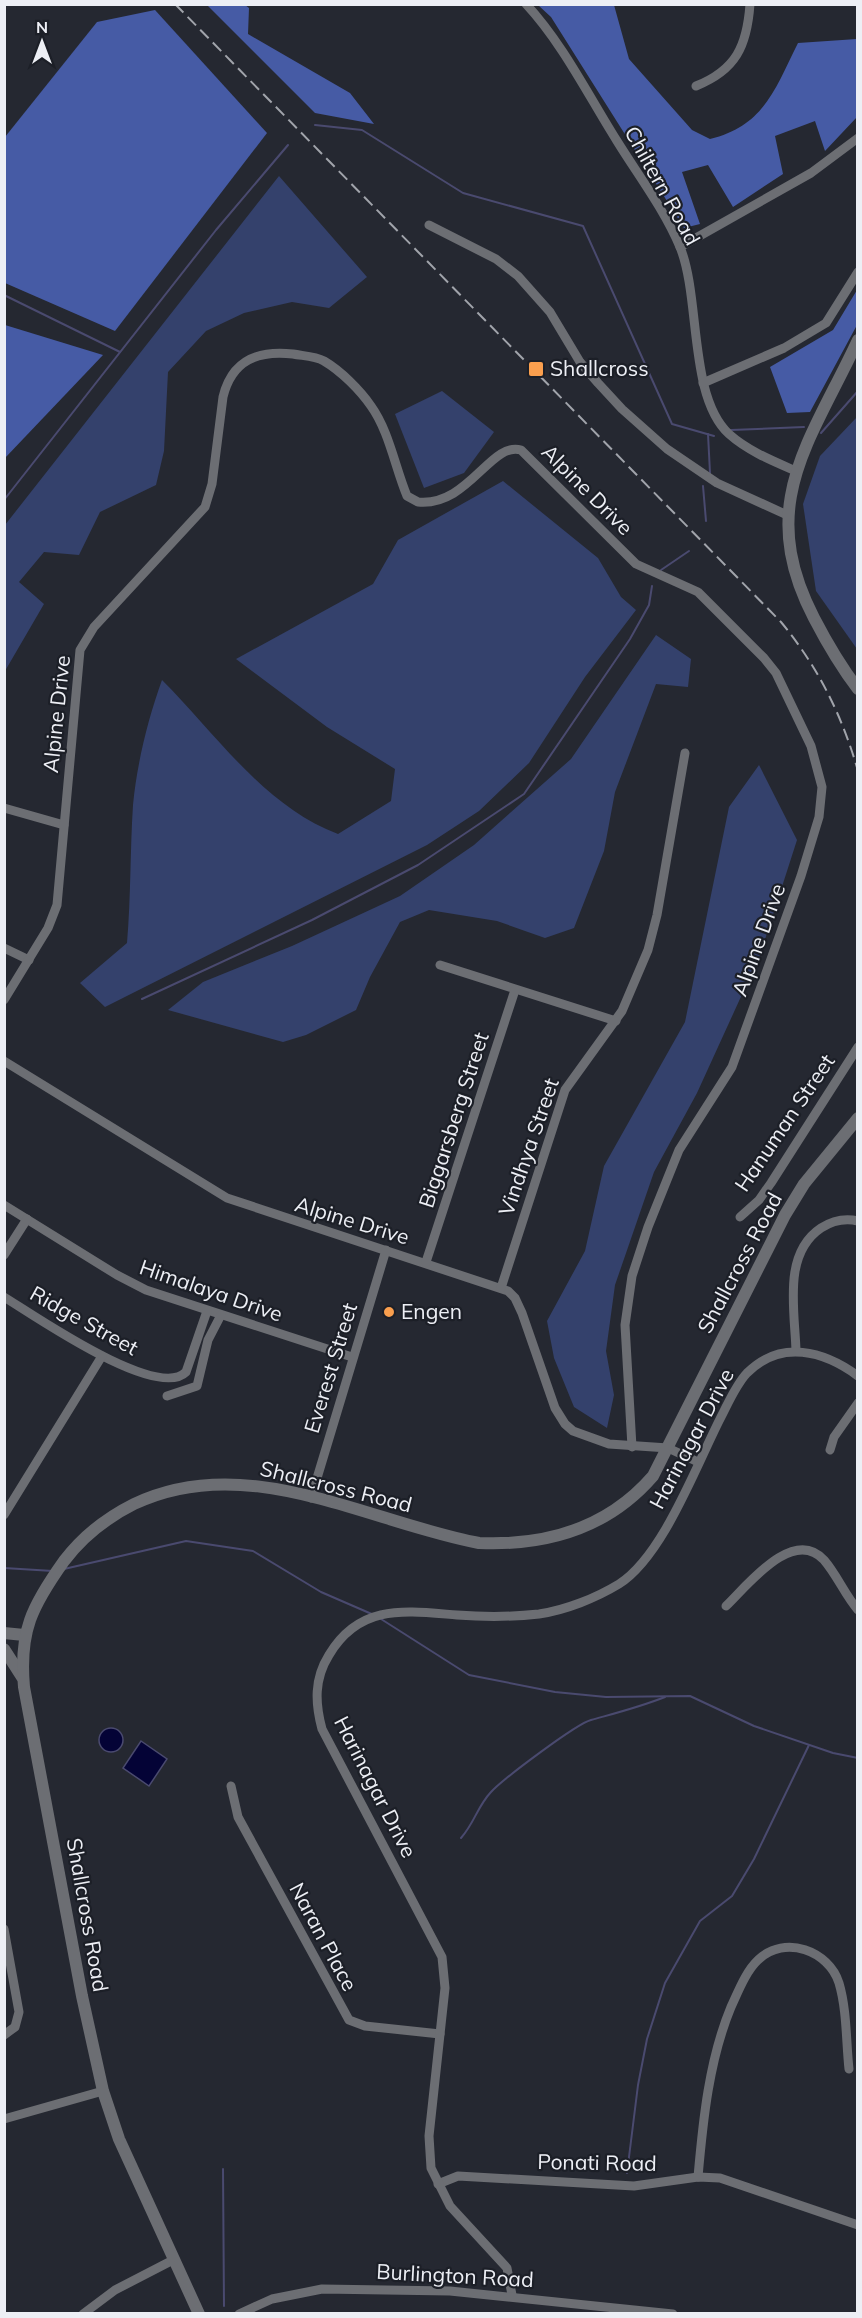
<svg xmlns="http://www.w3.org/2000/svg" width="862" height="2318" font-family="Mulish,sans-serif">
<rect width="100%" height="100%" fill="#252831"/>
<g fill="#34416c">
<polygon points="279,176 367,277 329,308 292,302 244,313 206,331 168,372 164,451 156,485 100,512 79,555 44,552 19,582 44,604 5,671 5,525"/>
<polygon points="442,391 494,432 464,473 424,488 395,414"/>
<polygon points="857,417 857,649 816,591 803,504 820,456"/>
<path d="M503,481L598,558L621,597L636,610L585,677L529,763L479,811L427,845L105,1007L80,983L127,943C131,897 130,851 133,805C137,763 148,719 162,680C217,735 264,806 338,834L391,801L395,769L327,727L236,659L373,584L398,540Z"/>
<polygon points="656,635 691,659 688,687 656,684 615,792 604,851 574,928 545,938 497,921 429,910 400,922 370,977 356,1010 306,1035 283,1042 168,1010 203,982 292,946 400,896 474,845 571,759"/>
<polygon points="759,765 797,840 760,955 697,1093 654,1172 615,1285 606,1351 614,1395 607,1428 574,1407 554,1358 547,1321 585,1251 604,1166 685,1022 729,807"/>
</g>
<g fill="#465ba5">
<polygon points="207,5 245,5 249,8 248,34 350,93 374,124 315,113"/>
<path d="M538,5H614L629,59L692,130L710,139C764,126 775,89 798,43L857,39V117L825,151L815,121L775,136L783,174L733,207L708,165L682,172L700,224L684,228L551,17Z"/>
<polygon points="155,10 267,133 115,331 5,283 5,137 97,22"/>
<polygon points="857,290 857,325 810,412 787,413 770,367 833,330"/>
<polygon points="5,325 103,355 5,458 4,325"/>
</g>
<g fill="#040336" stroke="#4a4a6f" stroke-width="1.5">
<circle cx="111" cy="1740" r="12"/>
<polygon points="141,1741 167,1759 149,1786 123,1768"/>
</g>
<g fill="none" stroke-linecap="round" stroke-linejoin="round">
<g stroke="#4a4a6f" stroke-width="2">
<polyline points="315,125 362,130 463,193 583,226 672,424 714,436"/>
<polyline points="4,295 120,352"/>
<polyline points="731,430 804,427"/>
<polyline points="821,433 858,391"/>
<polyline points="708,434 710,473"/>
<polyline points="703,486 706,521"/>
<polyline points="4,500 216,230 288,145"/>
<polyline points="661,570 689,551"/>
<polyline points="142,999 312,920 418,865 524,794 630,639 649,605 652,586"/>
<polyline points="4,1568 53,1571"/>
<polyline points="64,1569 186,1541 253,1551 321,1592 374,1615"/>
<polyline points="381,1619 469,1675 555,1692 606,1697 690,1696 754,1726 833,1753 858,1758"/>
<path d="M461,1838C475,1822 477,1807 491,1792C503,1779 576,1724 591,1720C616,1713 640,1707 665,1697"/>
<polyline points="223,2169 224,2306"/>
<polyline points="627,2173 638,2085 647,2039 665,1983 700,1921 732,1896 754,1859 809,1745"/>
</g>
<g stroke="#6c6e73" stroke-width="9">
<path d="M526,4C563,44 588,95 617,141C638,175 664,209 680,247C701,298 688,396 729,434C748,451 773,461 796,471"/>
<path d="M696,86C736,70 747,46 750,4"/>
<polyline points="429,225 496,259 518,276 550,312 580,362 598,383 622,409 667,449 717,483 787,515"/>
<polyline points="680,247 811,173 858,138"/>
<polyline points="703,383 784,348 826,323 858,272"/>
<polyline points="4,808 64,825"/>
<polyline points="4,948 29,960"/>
<polyline points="440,965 616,1021"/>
<path d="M4,1000L48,928L57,905L80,650L94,627L205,507L212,484L223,397C232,360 258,350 293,354C304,356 315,356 324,361C341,371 360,390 371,406C389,431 395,467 407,496L418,502C468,507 491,441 521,450L636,564L698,592L764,658L776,673L811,746L822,787L819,817L801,876L732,1067L679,1150L648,1227L632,1276L625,1325L632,1447"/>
<polyline points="4,1061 227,1198 508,1291 515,1298 522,1313 555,1408 565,1424 573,1431 609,1444 668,1448 698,1462"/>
<polyline points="4,1205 117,1275 146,1290 352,1357"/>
<polyline points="740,1217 759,1200 771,1183 858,1047"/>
<polyline points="4,1255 27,1219"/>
<polyline points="426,1262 515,990"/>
<polyline points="501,1288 565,1090 622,1011 648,950 657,915 685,753"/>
<path d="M4,1297C35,1316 157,1401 186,1372L207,1311"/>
<path d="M796,1351C795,1311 782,1254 821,1228C832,1221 845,1218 858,1221"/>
<polyline points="167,1396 197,1386 208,1340 221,1315"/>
<polyline points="830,1450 834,1437 858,1403"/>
<polyline points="311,1498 386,1250"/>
<polyline points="4,1515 102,1356"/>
<path d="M726,1606C747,1586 793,1526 824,1560C837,1575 845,1595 858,1610"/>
<polyline points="231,1786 238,1817 349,2020 365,2026 440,2034"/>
<polyline points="4,1929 19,2012 15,2027 4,2035"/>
<polyline points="4,2119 103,2091"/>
<path d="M698,2177C703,2120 709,2060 731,2007C738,1992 746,1971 758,1960C785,1934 829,1951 839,1983C847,2010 846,2042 849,2069"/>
<polyline points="438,2184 458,2176 634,2186 698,2177 720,2178 858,2225"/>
<path d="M512,2295L507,2268L450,2206L431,2168L429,2136L445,1988L442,1957L322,1729C315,1703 314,1679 329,1655C360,1603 406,1611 457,1615C484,1617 512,1617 539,1614C566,1610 596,1598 619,1584C663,1556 696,1466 720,1419C728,1404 735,1386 747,1373C781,1339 824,1351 858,1376"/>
<polyline points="83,2314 115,2290 175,2259"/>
<polyline points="239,2314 272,2299 322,2289 450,2291 673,2314"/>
</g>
<g stroke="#6c6e73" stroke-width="12">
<path d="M858,340C810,443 755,504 814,618C827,643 841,667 858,689"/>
<polyline points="4,1633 24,1635"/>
<polyline points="4,1649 22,1677"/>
<path d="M199,2314L119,2139L103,2091L82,1996L24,1687C19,1631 32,1606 64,1561C83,1536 106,1518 134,1504C247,1450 367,1522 479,1543C547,1546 608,1528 653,1476L785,1215L804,1184L858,1118"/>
</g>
<path stroke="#a1a4ab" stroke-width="2" stroke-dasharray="12 6" stroke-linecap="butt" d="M175,4L781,622C818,667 842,715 858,771"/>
</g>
<g fill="#fa9f4e" stroke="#1c1f27" stroke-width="2">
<rect x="528" y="361" width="16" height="16" rx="3"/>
<circle cx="389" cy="1312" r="6"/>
</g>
<g text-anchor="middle" stroke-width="4.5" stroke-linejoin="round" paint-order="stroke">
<g font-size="21" fill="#edeff5" stroke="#1c1f27">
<text transform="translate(662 186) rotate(61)" y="7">Chiltern Road</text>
<text transform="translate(587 490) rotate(45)" y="7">Alpine Drive</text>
<text transform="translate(57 714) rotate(-84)" y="7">Alpine Drive</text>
<text transform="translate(759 940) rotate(-70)" y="7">Alpine Drive</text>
<text transform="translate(454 1120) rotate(-72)" y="7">Biggarsberg Street</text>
<text transform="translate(785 1123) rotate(-56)" y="7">Hanuman Street</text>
<text transform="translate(529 1147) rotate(-71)" y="7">Vindhya Street</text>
<text transform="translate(352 1221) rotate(17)" y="7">Alpine Drive</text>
<text transform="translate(740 1263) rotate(-62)" y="7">Shallcross Road</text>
<text transform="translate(211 1291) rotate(19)" y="7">Himalaya Drive</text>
<text transform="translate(84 1321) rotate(29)" y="7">Ridge Street</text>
<text transform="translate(331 1368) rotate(-73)" y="7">Everest Street</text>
<text transform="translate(692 1439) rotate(-62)" y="7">Harinagar Drive</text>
<text transform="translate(336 1487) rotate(14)" y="7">Shallcross Road</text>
<text transform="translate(375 1787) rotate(63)" y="7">Harinagar Drive</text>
<text transform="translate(87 1915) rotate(80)" y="7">Shallcross Road</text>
<text transform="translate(323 1937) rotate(62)" y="7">Naran Place</text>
<text transform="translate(597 2163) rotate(1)" y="7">Ponati Road</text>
<text transform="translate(455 2276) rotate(3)" y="7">Burlington Road</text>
</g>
<g font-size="21" fill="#edeff5" stroke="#1c1f27" text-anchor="start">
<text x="550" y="376">Shallcross</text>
<text x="401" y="1319">Engen</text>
</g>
</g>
<rect width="862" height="2318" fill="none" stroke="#edeff5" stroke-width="12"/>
<g transform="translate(42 42)" stroke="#1c1f27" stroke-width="4.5" paint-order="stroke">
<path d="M0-4.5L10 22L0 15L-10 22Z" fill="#edeff5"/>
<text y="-9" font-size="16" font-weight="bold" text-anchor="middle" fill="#edeff5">N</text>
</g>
</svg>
